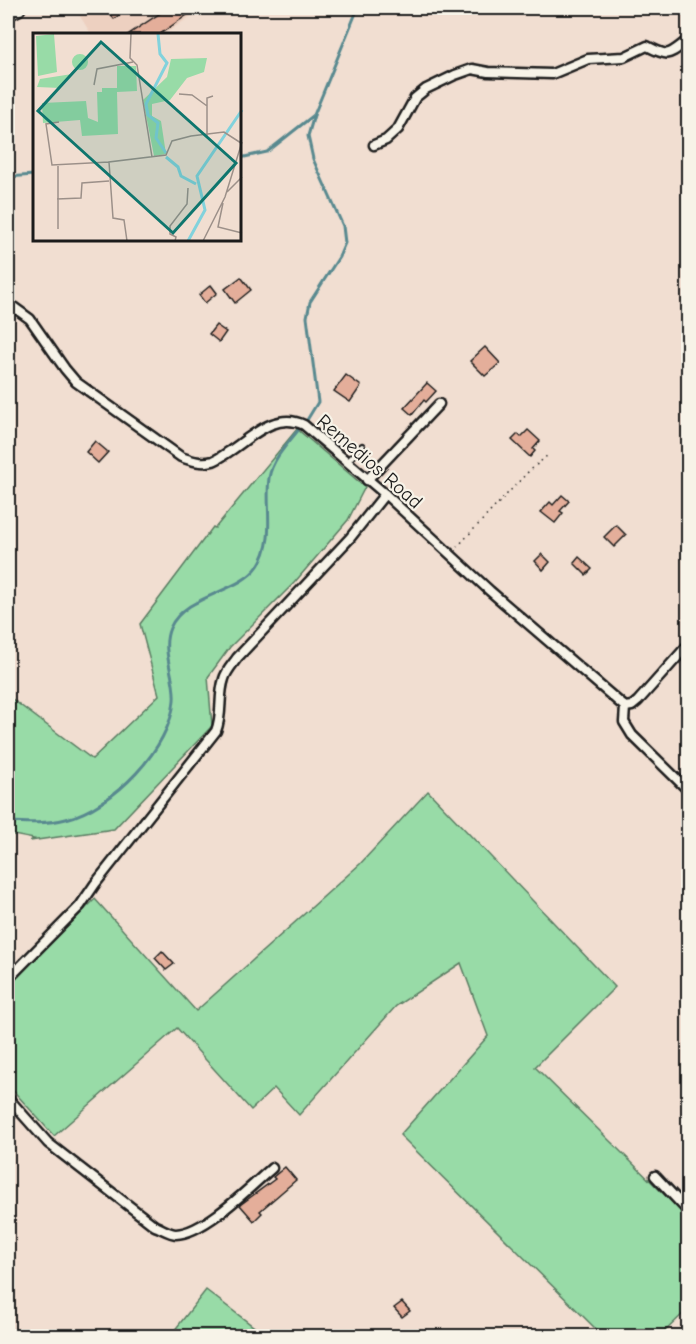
<svg xmlns="http://www.w3.org/2000/svg" width="696" height="1344" font-family="'Comic Neue',sans-serif">
<rect width="100%" height="100%" fill="#f1ded1"/>
<filter id="ink" filterUnits="userSpaceOnUse"><feTurbulence type="fractalNoise" baseFrequency=".0167" numOctaves="2"/><feDisplacementMap in="SourceGraphic" scale="12" xChannelSelector="R" yChannelSelector="G"/><feConvolveMatrix kernelMatrix="1 2 1 2 8 2 1 2 1" color-interpolation-filters="sRGB"/></filter>
<g filter="url(#ink)">
<polygon fill="#edd0c0" points="75,8 203,8 165,34 91,34"/>
<g fill="#98dba7" stroke="#5a7c62" stroke-width="1.5">
<polygon points="297,429 365,487 348,520 294,583 230,647 208,677 212,726 114,829 30,841 34,839 8,834 8,696 92,759 159,695 140,624 213,527 215,528"/>
<polygon points="428,791 615,987 535,1067 688,1218 688,1309 660,1336 603,1336 400,1135 488,1036 461,963 396,1006 299,1115 274,1088 251,1110 177,1028 54,1136 8,1085 8,986 95,899 196,1011 360,864"/>
<polygon points="206,1290 266,1336 170,1336"/>
</g>
<g fill="none" stroke-linecap="round" stroke-linejoin="round">
<g stroke="#59898f" stroke-width="3">
<polyline points="240,158 267,152 314,115 358,8"/>
<polyline points="8,177 34,175"/>
<polyline points="307,420 318,402 307,317 310,302 339,257 345,243 343,226 313,159 308,136 314,115"/>
<path d="M8,822C27,823 47,824 66,819C112,808 171,748 174,700C176,677 160,651 170,628C185,594 240,593 258,566C276,539 265,508 269,478C272,459 289,442 300,428"/>
</g>
</g>
<g fill="#e4ae9a" stroke="#1c1c1c" stroke-width="1.5">
<polygon points="105,8 128,8 114,19"/>
<polygon points="168,8 197,8 160,34 129,34"/>
<polygon points="241,277 251,290 235,303 225,289"/>
<polygon points="211,285 217,293 205,303 199,295"/>
<polygon points="216,325 226,332 219,342 209,334"/>
<polygon points="485,347 500,363 485,376 470,361"/>
<polygon points="346,375 361,386 350,402 334,391"/>
<polygon points="427,383 436,391 426,402 424,400 412,415 404,408"/>
<polygon points="528,430 540,441 533,449 535,451 530,457 512,440 518,434 521,437"/>
<polygon points="95,441 108,452 98,463 86,452"/>
<polygon points="562,495 569,501 560,511 563,513 555,523 541,512 550,502 553,505"/>
<polygon points="616,525 626,535 614,547 604,537"/>
<polygon points="542,554 550,562 543,570 535,561"/>
<polygon points="579,557 592,569 586,575 574,563"/>
<polygon points="162,951 174,964 166,970 155,958"/>
<polygon points="285,1167 296,1180 260,1211 262,1213 254,1221 240,1205 275,1179 273,1177"/>
<polygon points="402,1302 410,1311 402,1317 394,1308"/>
</g>
<g fill="none" stroke-linecap="round" stroke-linejoin="round">
<g stroke="#1c1c1c" stroke-width="8">
<polyline id="service" points="348,461 362,446"/>
</g>
<g stroke="#1c1c1c" stroke-width="13">
<g id="minor">
<path d="M374,145L386,140L398,129L415,98L426,89L455,75L472,69L488,72L552,74L588,59L624,57L647,46C670,58 668,55 688,40"/>
<path d="M8,303L30,319L65,369L76,382L181,457C192,461 202,464 213,461C219,459 225,454 230,451C252,436 277,411 304,425L385,494L490,591L625,707L632,706L638,701L688,645"/>
<polyline points="367,480 439,404"/>
<polyline points="625,707 624,722 632,735 688,790"/>
<path d="M8,979L80,906L95,884L216,731C223,714 218,696 224,679C226,671 233,664 237,658L350,538L385,494"/>
<path d="M8,1098L48,1143L155,1226C161,1228 170,1234 176,1234C205,1233 250,1187 272,1168"/>
<polyline points="655,1176 688,1211"/>
</g>
</g>
<g stroke="#1c1c1c" stroke-width="18">
<polyline id="trunk" points="8,13 18,8"/>
</g>
<polyline stroke="#1c1c1c" stroke-width="1.5" stroke-dasharray="1.5 4.5" stroke-linecap="butt" points="457,547 527,473 548,455"/>
<use href="#service" stroke="#f7f3e8" stroke-width="4"/>
<use href="#minor" stroke="#f7f3e8" stroke-width="8"/>
<use href="#trunk" stroke="#f7f3e8" stroke-width="14"/>
</g>
</g>
<g text-anchor="middle" stroke-width="4.5" stroke-linejoin="round" paint-order="stroke">
<g font-size="20" fill="#1c1c1c" stroke="#f7f3e8">
<text transform="translate(370 461) rotate(41)" y="7">Remedios Road</text>
</g>
</g>
<g transform="translate(33 33)">
<rect width="208" height="208" fill="#f1ded1"/>
<path d="M21,1L24,39L5,43L3,3ZM39 29a8 8 0 1 1 16 0a8 8 0 1 1-16 0ZM174,25L171,39L154,45L137,67L119,71V83L128,88L133,121L121,123L110,67L134,44L138,26ZM84,33H103L104,58L84,59L85,101L49,103L47,87L10,90L9,70L53,68L55,85L65,89L64,59H69V55H84ZM39,41L27,55L4,54L7,46Z" fill="#98dba7"/>
<path fill="none" stroke="#82d2dc" stroke-width="3" d="M125,1L127,21L134,30L113,71L115,82L125,90L123,105L133,120M133,124L145,134L148,143L163,151M155,208L172,177L164,143L209,77"/>
<path fill="none" stroke="#9c9089" stroke-width="1.5" d="M98,1L97,25L104,32L119,124M61,52L64,36L100,29M146,61L159,62L174,73M26,89L13,91L19,132L76,129M174,103V65L180,63M194,159L209,144M24,166L48,165L49,150L76,148M190,170L185,194L209,200M25,196V133M94,208L91,187L80,185L76,129L133,122L139,108L158,103L191,99L208,110M142,208L143,204L137,201V193L154,171L155,155M170,208L192,164L209,109"/>
<path fill="#0f766e" fill-opacity="0.15" stroke="#0f766e" stroke-width="3" d="M68,9L203,130L140,200L5,78Z"/>
<rect width="208" height="208" fill="none" stroke="#1c1c1c" stroke-width="3"/>
</g>
<rect width="696" height="1344" fill="none" stroke="#f7f3e8" stroke-width="30"/>
<rect x="15" y="15" width="666" height="1314" fill="none" stroke="#1c1c1c" stroke-width="2" filter="url(#ink)"/>
</svg>
